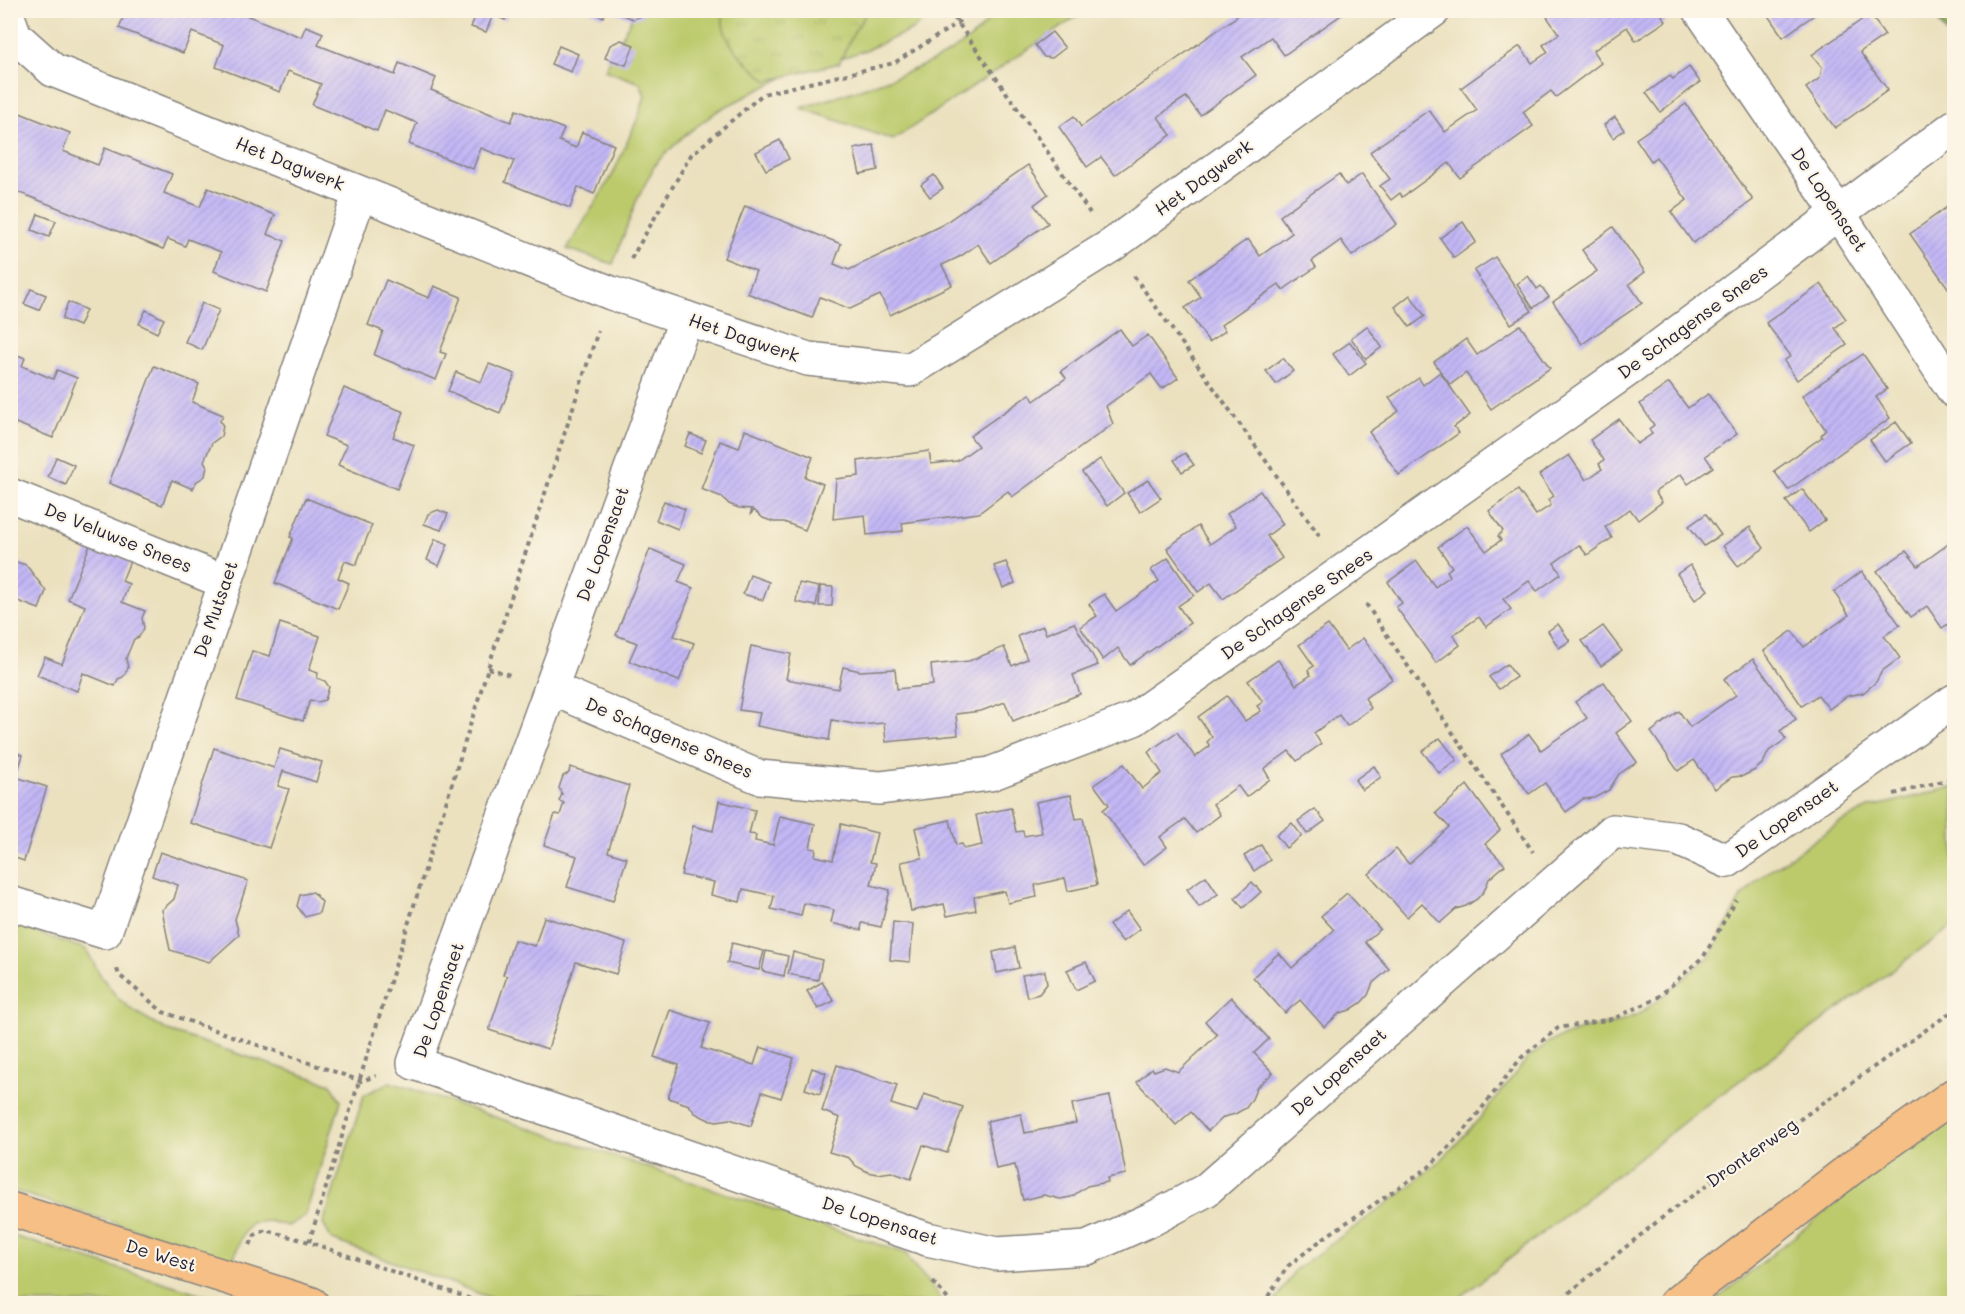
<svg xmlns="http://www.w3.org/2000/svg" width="1965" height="1314" font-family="Mali,sans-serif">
<defs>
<pattern id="forest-firs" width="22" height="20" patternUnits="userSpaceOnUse" patternTransform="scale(1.5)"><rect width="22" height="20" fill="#95ae60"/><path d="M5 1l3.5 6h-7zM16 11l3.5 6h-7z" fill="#798d50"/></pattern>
<pattern id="park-tufts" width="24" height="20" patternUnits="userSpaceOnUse" patternTransform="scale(1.5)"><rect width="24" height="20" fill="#bcca6c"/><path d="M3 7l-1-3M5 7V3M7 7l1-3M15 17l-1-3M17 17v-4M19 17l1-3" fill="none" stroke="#a1ad5e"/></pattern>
<pattern id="building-hatch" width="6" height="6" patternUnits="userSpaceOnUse" patternTransform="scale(1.5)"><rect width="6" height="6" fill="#c3b7f5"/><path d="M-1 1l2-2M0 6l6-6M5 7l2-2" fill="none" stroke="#a79dd3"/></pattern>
</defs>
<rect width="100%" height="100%" fill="#fcf5e5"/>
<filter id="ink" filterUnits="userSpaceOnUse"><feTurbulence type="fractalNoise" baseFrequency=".0167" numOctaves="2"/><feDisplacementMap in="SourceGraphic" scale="12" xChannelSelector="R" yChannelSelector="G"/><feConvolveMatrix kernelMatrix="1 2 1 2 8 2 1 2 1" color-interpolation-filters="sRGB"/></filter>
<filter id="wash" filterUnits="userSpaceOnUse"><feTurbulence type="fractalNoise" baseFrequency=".008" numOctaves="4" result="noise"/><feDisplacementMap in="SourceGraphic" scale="24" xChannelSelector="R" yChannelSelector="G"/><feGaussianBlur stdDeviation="1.35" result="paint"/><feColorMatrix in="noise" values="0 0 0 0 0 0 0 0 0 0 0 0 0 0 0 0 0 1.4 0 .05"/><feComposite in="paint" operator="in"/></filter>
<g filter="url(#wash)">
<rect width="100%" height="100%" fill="#ebe1bf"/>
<g fill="#bcca6c" stroke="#6f7654" stroke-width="1.5">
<polygon points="635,11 934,11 914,29 866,50 788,75 719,110 684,136 656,163 636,202 613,264 567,249 613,174 639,115 645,96 640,83 605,70"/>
<path d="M993,11H1085L893,140L801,108C849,92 974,60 993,11Z"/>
<polygon points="1954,787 1954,925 1702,1108 1453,1303 1274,1303 1295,1270 1403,1192 1445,1156 1479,1119 1526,1060 1549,1042 1586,1028 1616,1023 1637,1015 1658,1000 1710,956 1740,899 1758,879 1838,824 1868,808"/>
<polygon points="11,924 86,949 101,976 117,997 132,1010 168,1031 331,1084 341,1101 305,1216 288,1226 269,1221 251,1223 242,1236 233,1260 11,1190"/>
<polygon points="390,1082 908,1254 909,1260 931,1285 943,1303 503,1303 457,1285 332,1240 323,1224 364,1095"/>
<polygon points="1954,1115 1954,1303 1712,1303 1864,1180"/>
<polygon points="10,1235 221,1300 220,1304 11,1303"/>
</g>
<polygon fill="url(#forest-firs)" stroke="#5c684e" stroke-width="1.5" points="1932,11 1954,11 1954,46"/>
<path fill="url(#park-tufts)" stroke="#6f7654" stroke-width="1.5" d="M724,11V10L865,11L864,17L854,32L839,63L767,81C748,63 716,40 724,11Z"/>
<g id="blocks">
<g fill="url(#building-hatch)">
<polygon points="126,10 233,10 301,37 306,26 323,33 318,45 395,75 399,63 419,71 436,78 431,90 463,103 511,122 516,110 564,129 559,141 576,148 582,132 614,145 594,194 578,187 570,208 505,182 514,161 481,148 473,169 409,144 417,123 385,110 377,131 312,105 321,84 288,71 280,92 216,67 224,45 192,32 183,53 119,28"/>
<polygon points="480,10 509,10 505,20"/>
<polygon points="588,10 606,10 603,17"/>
<polygon points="645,10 643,16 633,19 612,11"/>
<polygon points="1233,10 1337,10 1341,15 1284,55 1271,37 1242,57 1256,75 1200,115 1186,97 1172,106 1158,117 1171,135 1115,175 1101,157 1087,167 1059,127 1074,116 1081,127 1236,17 1237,16"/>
<polygon points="1556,10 1658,10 1666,21 1636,41 1627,27 1593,51 1601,63 1556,97 1551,91 1523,112 1533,126 1460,178 1449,163 1402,197 1400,193 1391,200 1380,186 1390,179 1370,152 1429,110 1445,132 1477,110 1461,88 1520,46 1532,63 1548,52 1543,45 1559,34 1547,17"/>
<polygon points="1764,10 1821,10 1783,37"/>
<polygon points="477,12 492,17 486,32 471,27"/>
<polygon points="1870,14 1885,35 1860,52 1888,90 1835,128 1806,88 1820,78 1822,67 1812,55"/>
<polygon points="1052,32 1065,48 1052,58 1044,57 1035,45"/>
<polygon points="621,40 634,45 626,65 605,58 610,45"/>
<polygon points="559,46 578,54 571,72 551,64"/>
<polygon points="1689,67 1700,82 1660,112 1646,93 1670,76 1673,79"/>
<polygon points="1686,104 1753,200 1693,243 1671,212 1687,200 1656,157 1651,161 1636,139"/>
<polygon points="10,109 70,133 63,151 98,165 105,148 172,174 164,193 200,207 208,188 275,215 267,234 285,241 266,292 214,271 221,252 188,239 185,246 168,239 163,249 10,189 10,184 16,171 10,168"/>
<polygon points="1615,117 1624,130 1613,138 1604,125"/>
<polygon points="780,140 789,159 766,170 756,152"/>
<polygon points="874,145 878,170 860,174 854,149"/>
<polygon points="1028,165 1048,194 1034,205 1048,223 991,263 978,244 961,256 942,265 952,285 890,315 880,295 850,309 820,297 812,318 747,293 756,271 724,258 745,206 841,244 834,264 849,270 942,225"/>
<polygon points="1339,174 1346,185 1362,174 1397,224 1352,256 1341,240 1312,261 1316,267 1300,278 1283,290 1279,284 1221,325 1225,331 1209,342 1185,308 1201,297 1189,280 1248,239 1260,256 1292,233 1280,216"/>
<polygon points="934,175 943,188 930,197 921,185"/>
<polygon points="1954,202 1954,290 1951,292 1910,234"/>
<polygon points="38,214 56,221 49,237 32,230"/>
<polygon points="1463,222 1476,242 1454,258 1440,238"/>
<polygon points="1613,227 1645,272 1629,284 1642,303 1582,344 1553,302 1597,271 1582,250"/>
<polygon points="1495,257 1532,311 1511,324 1474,271"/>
<polygon points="1528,276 1537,289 1541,286 1549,297 1533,308 1517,284"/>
<polygon points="386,280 429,298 434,286 461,297 440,352 446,354 436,380 374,355 383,331 368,325"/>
<polygon points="1821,284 1846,319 1835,328 1847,345 1797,380 1784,361 1791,356 1766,323"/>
<polygon points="31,289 46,295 39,310 24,304"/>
<polygon points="1410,295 1425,316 1410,327 1395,307"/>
<polygon points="68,302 86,310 79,326 62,319"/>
<polygon points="202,303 219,310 202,350 185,342"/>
<polygon points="146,310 164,319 157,333 139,324"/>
<polygon points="1520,325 1550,368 1491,409 1466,373 1450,385 1434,362 1466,339 1477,355"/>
<polygon points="1367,326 1382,347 1366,359 1351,338"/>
<polygon points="1120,329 1132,346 1148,335 1178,378 1162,389 1151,374 1106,406 1113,424 1012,497 1008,491 979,513 902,523 903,531 867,535 865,515 833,519 836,479 859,476 858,461 929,451 931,464 957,461 978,446 970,436 1030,394 1034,401 1066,378 1061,371"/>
<polygon points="1350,342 1366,363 1349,376 1333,354"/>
<polygon points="10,352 25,358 22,366 53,379 57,370 77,378 53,438 16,423 10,435"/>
<polygon points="1863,354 1887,389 1876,397 1890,418 1788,490 1774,471 1822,437 1821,435 1826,430 1802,396"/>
<polygon points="1283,358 1293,371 1276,384 1266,371"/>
<polygon points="489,364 515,374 500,413 448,391 456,372 481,382"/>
<polygon points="154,366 199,384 192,402 223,415 220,421 223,426 221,436 212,443 204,461 207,466 205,476 196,482 193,489 172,480 162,505 109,483"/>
<polygon points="1440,372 1470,415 1454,427 1459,433 1399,475 1369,432 1399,411 1389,398 1419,378 1423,385"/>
<polygon points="1669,383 1688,408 1708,394 1737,434 1705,456 1713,467 1688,484 1681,474 1655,492 1662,502 1638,520 1630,509 1605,527 1612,538 1587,555 1579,545 1554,563 1561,574 1537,591 1529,581 1503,599 1511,609 1486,627 1479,617 1453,635 1460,645 1436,663 1396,607 1402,603 1388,582 1417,561 1435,587 1450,576 1447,571 1452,567 1438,547 1467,526 1486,551 1501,540 1498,536 1503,531 1489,511 1518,490 1536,515 1551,505 1548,500 1554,496 1539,475 1569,455 1586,480 1602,469 1599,464 1604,460 1590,440 1619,419 1637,444 1652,434 1649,429 1654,425 1640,404"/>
<polygon points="344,388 404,412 393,437 414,445 397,489 338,465 347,445 324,436"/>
<polygon points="1896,422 1911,443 1885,461 1870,440"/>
<polygon points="745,430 813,457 805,477 823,484 805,530 784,522 774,522 763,518 754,510 750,515 752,509 739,508 729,504 722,497 701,489 720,441 739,448"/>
<polygon points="690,434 706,440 701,453 685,446"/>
<polygon points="1185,453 1194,465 1182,472 1174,460"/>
<polygon points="56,457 74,465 66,485 48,477"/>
<polygon points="1100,459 1124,493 1107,506 1082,472"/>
<polygon points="1148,480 1161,498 1140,512 1127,493"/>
<polygon points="1802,489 1825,520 1809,532 1786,501"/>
<polygon points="1260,491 1283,524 1267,536 1282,558 1223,599 1211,583 1198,592 1167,548 1198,526 1210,544 1236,526 1227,514"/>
<polygon points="306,498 372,525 356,565 345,561 338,578 349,583 338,609 275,583 293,538 290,537"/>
<polygon points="664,501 685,509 678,529 656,520"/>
<polygon points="438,510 448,514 441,530 424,524 428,514"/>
<polygon points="1706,514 1721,535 1704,546 1689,526"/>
<polygon points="1750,527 1764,548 1738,566 1723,546"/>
<polygon points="435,539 448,544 439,566 427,560"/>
<polygon points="1954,540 1954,620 1942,628 1927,606 1911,617 1877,571 1906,551 1918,566"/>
<polygon points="90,545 130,561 122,581 129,584 122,602 145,611 142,618 144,628 139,637 134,639 126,658 128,668 123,677 118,679 115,686 83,673 77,691 37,675 45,657 62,664 77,627 85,606 68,599"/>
<polygon points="650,549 686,564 678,582 693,588 674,636 694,643 679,681 629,661 637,643 616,635"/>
<polygon points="1168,558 1194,595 1178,606 1190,623 1130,665 1118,648 1103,660 1080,627 1097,616 1089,604 1104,594 1116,611 1159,581 1151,570"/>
<polygon points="13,561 26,565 46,591 39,609 10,598 10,567"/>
<polygon points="1006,562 1015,583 1003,588 994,566"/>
<polygon points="1690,565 1708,590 1695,600 1677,574"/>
<polygon points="1862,571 1900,625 1884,636 1900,658 1882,671 1876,682 1863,693 1847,696 1829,709 1818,695 1802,706 1764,651 1792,631 1804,647 1849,615 1834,592"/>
<polygon points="750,575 769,582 763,600 743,594"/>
<polygon points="799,583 819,587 816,606 796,602"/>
<polygon points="820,586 833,587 832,606 819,606"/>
<polygon points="280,623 320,636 309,670 318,673 317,678 325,681 329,687 325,700 318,702 310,700 303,721 237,700 252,651 270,656"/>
<polygon points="1074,623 1098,665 1073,675 1080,694 1013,721 1005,702 981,711 956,714 958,735 886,742 884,723 859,725 832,720 829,740 757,726 760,713 739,710 751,646 791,654 786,679 838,689 843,667 860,671 895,669 897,689 933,685 931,665 969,661 1004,647 1012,666 1027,659 1018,636 1043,626 1046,634"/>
<polygon points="1558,624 1570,641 1559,648 1548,631"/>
<polygon points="1328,625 1346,650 1363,638 1392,679 1365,698 1371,708 1347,726 1339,715 1314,733 1321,744 1297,761 1289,751 1264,769 1270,779 1246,797 1238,786 1213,804 1220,815 1196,833 1185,819 1160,837 1167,847 1143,865 1103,810 1109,805 1094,785 1124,764 1142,789 1162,773 1148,752 1177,732 1195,757 1210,746 1207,742 1212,737 1198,717 1227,696 1245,721 1261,711 1257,706 1263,702 1248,681 1278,660 1296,685 1311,675 1308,670 1314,666 1299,645"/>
<polygon points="1603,626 1622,651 1601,666 1582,641"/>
<polygon points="1753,659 1796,719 1780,731 1786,739 1769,751 1763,763 1755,770 1743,776 1732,777 1715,789 1694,760 1678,771 1651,732 1679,711 1690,727 1736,695 1724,679"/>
<polygon points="1507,664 1516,677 1499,689 1489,677"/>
<polygon points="1604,682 1632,721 1616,733 1637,762 1619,774 1609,790 1594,798 1583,799 1566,812 1545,783 1529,794 1501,754 1529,734 1541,750 1587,718 1575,702"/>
<polygon points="1440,738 1457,760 1439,773 1422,751"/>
<polygon points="214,748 274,768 280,749 322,762 316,782 283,771 278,786 289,789 269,848 190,823"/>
<polygon points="10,751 23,755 16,777 47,787 24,861 10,856"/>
<polygon points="1374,766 1381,777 1362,790 1355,780"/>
<polygon points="570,767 629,786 608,852 627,858 613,901 567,887 577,856 544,845 555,814 560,815 564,803 559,801 562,794 559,788 563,776 569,773"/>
<polygon points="1467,785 1500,830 1485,844 1505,865 1489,879 1484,891 1477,899 1466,906 1456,909 1440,923 1422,903 1407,917 1369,874 1396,849 1409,864 1429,846 1449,827 1436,813"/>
<polygon points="1071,795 1076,819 1083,818 1097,885 1068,891 1065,878 1035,885 1037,897 1008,903 1005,891 974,897 976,910 947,916 944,904 911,911 901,862 922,858 915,828 950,820 956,845 962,844 964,849 982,845 976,815 1011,808 1016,832 1023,831 1024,836 1042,833 1036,802"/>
<polygon points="719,801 755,810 749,834 756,835 755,841 773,845 780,816 815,824 810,848 816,849 815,856 833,860 841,824 877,833 870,862 876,863 871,885 890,890 881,927 862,923 861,930 831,923 834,910 804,903 801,916 771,909 774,896 743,889 740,902 711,895 714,882 681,875 693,826 713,831"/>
<polygon points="1315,809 1325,821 1307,834 1298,821"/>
<polygon points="1292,823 1302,836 1286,848 1276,835"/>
<polygon points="1261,845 1270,860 1254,871 1244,856"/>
<polygon points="160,852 248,881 235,919 239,935 209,962 170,950 162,910 174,899 178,885 152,876"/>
<polygon points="1206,876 1218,894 1199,907 1187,889"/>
<polygon points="1252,882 1261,892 1243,908 1235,898"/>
<polygon points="313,892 322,902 319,913 305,917 297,906 300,895"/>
<polygon points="1347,893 1380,929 1365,942 1389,969 1373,983 1368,995 1361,1003 1350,1010 1340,1013 1324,1027 1300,1000 1285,1013 1253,977 1279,953 1292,968 1334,930 1321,916"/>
<polygon points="1127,911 1140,929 1123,942 1109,925"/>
<polygon points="544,917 626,943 616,974 576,962 548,1049 489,1030 507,976 503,975 514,940 535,946"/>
<polygon points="893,922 913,924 910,962 890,960"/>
<polygon points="732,943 764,951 759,970 727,963"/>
<polygon points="1015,947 1019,968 997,973 993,952"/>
<polygon points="766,951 788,956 784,976 762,971"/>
<polygon points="793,952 822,960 818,980 788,974"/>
<polygon points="1086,962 1095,981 1076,990 1067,970"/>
<polygon points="1045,971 1047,984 1039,994 1027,997 1022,975"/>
<polygon points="822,982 834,1001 818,1009 807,991"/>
<polygon points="1231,997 1269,1039 1254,1053 1273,1073 1257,1087 1252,1099 1246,1108 1235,1114 1224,1117 1208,1131 1191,1112 1176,1125 1137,1082 1152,1068 1154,1071 1165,1067 1178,1072 1217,1035 1205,1021"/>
<polygon points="670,1010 710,1023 701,1048 754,1065 760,1047 794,1058 781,1098 762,1092 751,1126 730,1119 717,1121 707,1119 695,1113 689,1105 668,1098 679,1065 654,1057"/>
<polygon points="837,1065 897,1085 891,1104 917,1112 924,1094 963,1107 947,1153 923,1145 911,1179 891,1172 878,1174 868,1172 856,1166 849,1158 829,1152 840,1118 822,1111"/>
<polygon points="812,1068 826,1073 820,1094 805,1089"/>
<polygon points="1110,1096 1126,1174 1107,1178 1108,1182 1087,1186 1071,1197 1060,1199 1044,1195 1023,1200 1015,1165 996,1169 987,1121 1021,1114 1025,1133 1076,1123 1072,1104"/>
</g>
</g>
</g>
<g filter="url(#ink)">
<use href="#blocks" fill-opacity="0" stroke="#86827d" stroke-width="1.5"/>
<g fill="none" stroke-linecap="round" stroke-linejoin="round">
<g stroke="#86827d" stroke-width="36">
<g id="minor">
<polyline points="1700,10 1839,214 1954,391"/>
<polyline points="10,22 15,36 53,70 611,293 808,359 910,370 1112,245 1434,10"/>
<polyline points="686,318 414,1063 927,1239 997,1254 1087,1248 1154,1218 1206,1190 1613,831 1678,839 1727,861 1954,701"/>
<polyline points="10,495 225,582"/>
<polyline points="551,688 759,777 880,788 990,774 1134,719 1633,366 1954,127"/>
<polyline points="10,903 105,932 360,193"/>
</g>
</g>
<g stroke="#86827d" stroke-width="36">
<g id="major">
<polyline points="10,1209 312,1304"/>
<polyline points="1675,1304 1853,1167 1954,1095"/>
</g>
</g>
<g stroke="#86827d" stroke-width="4" stroke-dasharray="4.5 4.5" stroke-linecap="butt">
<polyline points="949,10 1090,213"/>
<polyline points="631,259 691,155 763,94 894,63 958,23 964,10"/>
<polyline points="1134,276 1321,538"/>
<polyline points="1366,604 1533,852"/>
<polyline points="488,668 513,676"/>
<polyline points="1894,794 1954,778"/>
<polyline points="117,969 119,975 163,1012 361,1081 376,1076"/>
<polyline points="309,1242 488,668 598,331"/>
<polyline points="250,1245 255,1235 266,1230 309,1242 485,1304"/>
<polyline points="933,1282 952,1304"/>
<polyline points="1263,1304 1288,1266 1325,1237 1428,1168 1465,1130 1521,1058 1558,1028 1613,1019 1656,999 1704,956 1736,900"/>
<polyline points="1555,1304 1668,1213 1954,1010"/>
</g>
<use href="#minor" stroke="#fff" stroke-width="33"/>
<use href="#major" stroke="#f5bf86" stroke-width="33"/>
</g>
</g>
<g text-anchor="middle" stroke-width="4.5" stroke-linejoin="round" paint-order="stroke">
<g font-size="18" fill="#22223b" stroke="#fcf5e5">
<text transform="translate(290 164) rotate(22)" y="6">Het Dagwerk</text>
<text transform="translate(1204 178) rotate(-36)" y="6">Het Dagwerk</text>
<text transform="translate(1829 200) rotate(56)" y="6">De Lopensaet</text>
<text transform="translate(1693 322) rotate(-36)" y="6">De Schagense Snees</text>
<text transform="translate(744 338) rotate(19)" y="6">Het Dagwerk</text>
<text transform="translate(118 538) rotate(22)" y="6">De Veluwse Snees</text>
<text transform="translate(603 544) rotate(-70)" y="6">De Lopensaet</text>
<text transform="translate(1297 604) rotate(-35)" y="6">De Schagense Snees</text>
<text transform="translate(216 609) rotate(-71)" y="6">De Mutsaet</text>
<text transform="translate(669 738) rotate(23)" y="6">De Schagense Snees</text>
<text transform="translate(1787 819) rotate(-35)" y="6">De Lopensaet</text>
<text transform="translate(439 1000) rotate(-71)" y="6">De Lopensaet</text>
<text transform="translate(1339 1072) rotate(-42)" y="6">De Lopensaet</text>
<text transform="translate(1752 1153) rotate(-35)" y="6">Dronterweg</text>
<text transform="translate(880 1221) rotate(18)" y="6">De Lopensaet</text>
<text transform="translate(161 1256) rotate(17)" y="6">De West</text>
</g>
</g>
<rect width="1965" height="1314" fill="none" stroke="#fcf5e5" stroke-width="36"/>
</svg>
